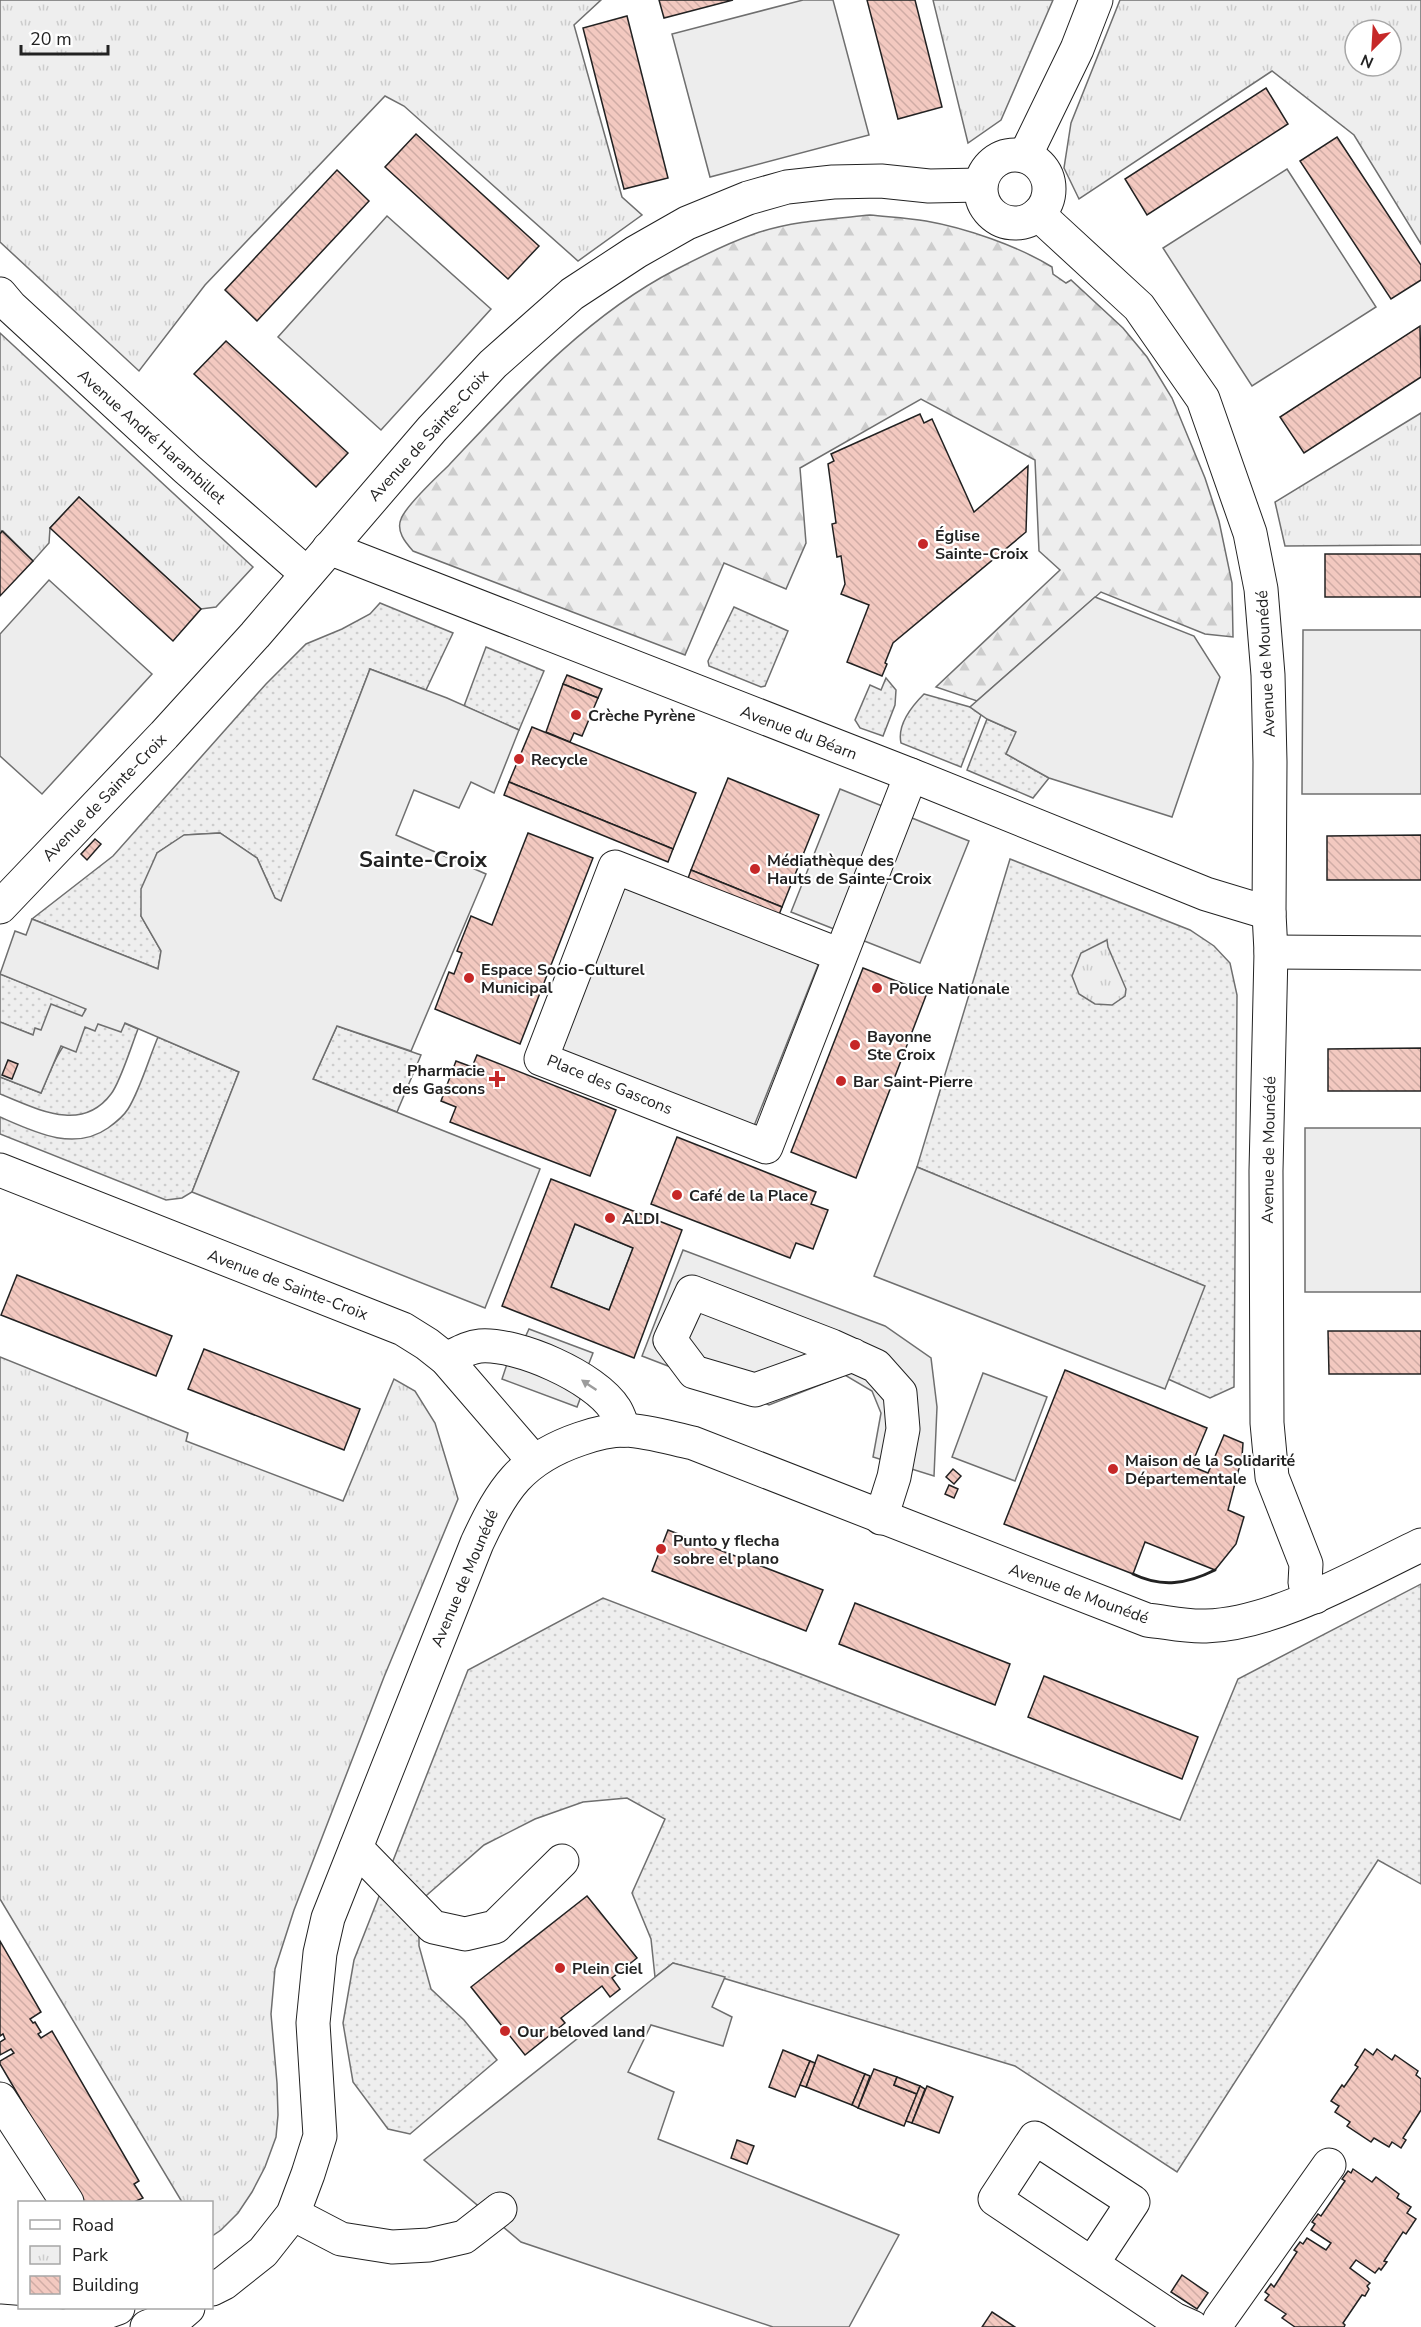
<svg xmlns="http://www.w3.org/2000/svg" width="1421" height="2327" font-family="'Nunito Sans',sans-serif">
<defs>
<pattern id="grass-dots" width="8" height="8" patternUnits="userSpaceOnUse" patternTransform="scale(1.5)"><rect width="8" height="8" fill="#eee"/><path d="M2 2h.1M6 6h.1" fill="none" stroke="#ccc" stroke-width="1.8" stroke-linecap="round"/></pattern>
<pattern id="forest-firs" width="22" height="20" patternUnits="userSpaceOnUse" patternTransform="scale(1.5)"><rect width="22" height="20" fill="#eee"/><path d="M5 1l3.5 6h-7zM16 11l3.5 6h-7z" fill="#ccc"/></pattern>
<pattern id="park-tufts" width="24" height="20" patternUnits="userSpaceOnUse" patternTransform="scale(1.5)"><rect width="24" height="20" fill="#eee"/><path d="M3 7l-1-3M5 7V3M7 7l1-3M15 17l-1-3M17 17v-4M19 17l1-3" fill="none" stroke="#ccc"/></pattern>
<pattern id="building-back-hatch" width="6" height="6" patternUnits="userSpaceOnUse" patternTransform="scale(1.5)"><rect width="6" height="6" fill="#f3c9c0"/><path d="M-1 5l2 2M0 0l6 6M5-1l2 2" fill="none" stroke="#d0aca5"/></pattern>
</defs>
<rect width="100%" height="100%" fill="#fff"/>
<g fill="url(#grass-dots)" stroke="#6f6f6f" stroke-width="1.5">
<polygon points="380,603 453,633 426,690 370,669 281,902 275,898 257,858 220,833 185,835 157,853 141,916 161,951 158,969 32,919 113,856 266,684 306,644 342,629 370,614"/>
<polygon points="734,607 788,631 765,686 761,687 709,666 708,661"/>
<polygon points="486,647 544,671 519,730 464,706"/>
<polygon points="886,678 896,690 895,705 883,736 860,728 855,720 870,685 881,690"/>
<path d="M924,694L970,707L981,715L961,767L901,743C897,725 912,706 924,694Z"/>
<polygon points="987,719 1017,732 1006,754 1049,778 1033,798 967,770"/>
<polygon points="1010,859 1190,930 1214,946 1230,963 1237,995 1234,1387 1210,1398 1168,1379 1204,1286 917,1167"/>
<polygon points="0,974 86,1008 83,1016 33,1035 0,1022"/>
<path d="M98,1023H124L138,1029C132,1044 120,1083 111,1094C81,1134 36,1108 0,1094V1077L41,1093C55,1061 60,1035 98,1023Z"/>
<polygon points="337,1026 421,1055 397,1112 313,1079"/>
<path d="M158,1037L239,1072L192,1192L182,1198L166,1200L0,1134V1117C34,1132 74,1152 108,1128C115,1123 123,1117 128,1109C140,1090 149,1058 158,1037Z"/>
<polygon points="1421,1584 1421,1884 1378,1860 1177,2172 1015,2066 673,1963 655,1977 651,1939 632,1893 665,1819 627,1798 583,1802 535,1819 484,1845 419,1902 419,1946 431,1989 464,2020 497,2060 410,2134 388,2129 353,2082 343,2023 354,1960 468,1670 603,1598 1180,1820 1238,1679"/>
</g>
<path fill="url(#forest-firs)" stroke="#6f6f6f" stroke-width="1.5" d="M870,215C889,217 908,218 926,221C966,228 1018,246 1052,267L1053,274L1066,283L1071,280L1123,328L1147,357L1172,398L1205,478L1219,521L1232,583L1233,637L1205,634L1101,592L977,701L936,687L1060,570L1039,551L1035,460L921,399L800,468L806,543L786,589L724,563L685,655L413,551C405,542 396,531 401,519C406,505 438,476 449,465C517,393 586,316 675,270C700,257 728,243 754,234C791,221 832,219 870,215Z"/>
<g fill="url(#park-tufts)" stroke="#6f6f6f" stroke-width="1.5" fill-rule="evenodd">
<polygon points="0,0 601,0 574,25 622,197 642,215 578,261 404,106 385,96 205,285 139,371 0,242"/>
<polygon points="933,0 1053,0 1001,120 968,143"/>
<path d="M1120,0H1421V244L1354,135L1272,71L1079,199L1064,168L1071,123ZM1355,30H1391V66H1355Z"/>
<polygon points="0,333 253,567 216,607 201,609 79,497 50,528 49,543 33,561 3,531 0,534"/>
<polygon points="1421,413 1421,545 1285,546 1275,502"/>
<polygon points="1107,940 1108,947 1126,989 1125,996 1112,1005 1095,1004 1079,994 1072,976 1081,953"/>
<polygon points="0,1357 188,1433 186,1441 343,1501 394,1379 415,1391 435,1423 458,1499 384,1677 294,1910 275,1969 271,2014 277,2083 278,2115 276,2137 265,2167 252,2192 238,2213 221,2230 212,2236 212,2202 182,2202 0,1899"/>
</g>
<g fill="#ededed" stroke="#6f6f6f" stroke-width="1.5">
<polygon points="803,0 833,0 869,135 710,177 672,34"/>
<polygon points="1287,169 1376,307 1252,386 1163,248"/>
<polygon points="387,216 491,309 381,430 278,337"/>
<polygon points="49,580 152,674 42,794 0,756 0,634"/>
<polygon points="1095,597 1194,636 1220,677 1172,817 1049,778 1006,754 1016,732 987,719 970,707"/>
<polygon points="1303,630 1421,630 1421,794 1302,794"/>
<polygon points="370,669 447,698 519,730 494,793 471,782 459,808 414,790 396,835 486,874 411,1051 337,1026 313,1079 540,1169 485,1308 192,1192 239,1072 125,1023 121,1032 98,1024 95,1031 85,1027 76,1052 61,1046 41,1093 0,1077 0,1022 33,1035 35,1028 41,1030 51,1004 82,1016 86,1009 0,974 15,931 26,935 32,919 158,969 161,951 141,916 141,889 157,853 184,835 220,833 257,858 275,898 281,901"/>
<polygon points="840,789 969,841 920,963 791,912"/>
<polygon points="624,877 822,955 752,1131 555,1054"/>
<rect x="1305" y="1128" width="116" height="164"/>
<polygon points="917,1167 1205,1286 1165,1389 874,1276"/>
<polygon points="575,1224 633,1248 609,1310 551,1287"/>
<polygon points="683,1250 885,1326 931,1358 937,1407 934,1476 873,1457 881,1413 872,1391 845,1375 769,1405 642,1356"/>
<polygon points="529,1329 593,1353 586,1371 589,1375 577,1407 502,1379 513,1346 522,1344"/>
<polygon points="983,1373 1047,1397 1015,1481 952,1457"/>
<polygon points="673,1963 725,1977 712,2007 732,2017 723,2046 651,2025 628,2072 674,2092 658,2139 899,2235 849,2327 773,2327 521,2242 424,2160"/>
</g>
<g fill="url(#building-back-hatch)" stroke="#222" stroke-width="1.5" fill-rule="evenodd">
<polygon points="659,0 733,0 664,18"/>
<polygon points="867,0 915,0 942,107 898,119"/>
<polygon points="627,16 668,178 624,189 583,28"/>
<polygon points="1266,88 1288,124 1147,215 1125,179"/>
<polygon points="416,134 539,246 508,279 385,167"/>
<polygon points="1337,137 1421,265 1421,280 1391,299 1300,161"/>
<polygon points="337,170 369,201 257,321 225,290"/>
<polygon points="1420,326 1421,377 1304,453 1280,417"/>
<polygon points="226,341 348,453 316,487 194,374"/>
<polygon points="920,414 924,423 932,419 974,512 1028,466 1026,532 893,643 885,663 887,664 882,676 847,662 869,605 841,594 845,584 841,556 837,557 832,524 836,523 828,464 834,461 831,454"/>
<polygon points="79,497 201,609 173,641 50,528"/>
<polygon points="2,531 33,561 0,596 0,534"/>
<rect x="1325" y="554" width="96" height="43"/>
<polygon points="567,675 602,689 598,698 563,684"/>
<polygon points="563,684 598,698 582,736 574,733 570,742 546,732"/>
<polygon points="532,727 696,793 673,849 509,782"/>
<polygon points="728,778 819,815 782,907 691,870"/>
<polygon points="509,782 673,849 668,862 504,795"/>
<polygon points="528,833 593,858 520,1044 435,1009 449,972 454,974 462,953 457,951 471,916 492,925"/>
<polygon points="1421,835 1421,880 1327,880 1327,836"/>
<polygon points="95,839 101,844 87,860 81,854"/>
<polygon points="691,870 782,907 777,920 686,884"/>
<polygon points="863,968 927,993 856,1178 791,1152"/>
<polygon points="1421,1048 1421,1091 1328,1091 1328,1049"/>
<polygon points="477,1055 616,1110 590,1176 450,1122 456,1107 441,1101 456,1061 472,1067"/>
<polygon points="8,1060 18,1064 12,1079 2,1075"/>
<polygon points="677,1137 816,1192 811,1204 828,1210 813,1249 796,1243 790,1258 651,1204"/>
<path d="M551,1179L682,1230L634,1358L502,1306ZM575,1224L633,1248L609,1310L551,1287Z"/>
<polygon points="17,1275 172,1336 156,1376 1,1315"/>
<polygon points="1328,1331 1421,1331 1421,1374 1329,1374"/>
<polygon points="204,1349 360,1409 344,1450 188,1389"/>
<polygon points="1065,1370 1207,1428 1191,1466 1208,1473 1224,1435 1243,1443 1242,1457 1228,1510 1244,1517 1236,1544 1215,1570 1145,1542 1133,1574 1004,1524"/>
<polygon points="953,1469 961,1476 954,1484 946,1477"/>
<polygon points="949,1485 958,1489 954,1498 945,1494"/>
<polygon points="668,1530 823,1590 806,1631 652,1571"/>
<polygon points="855,1603 1010,1664 995,1705 839,1644"/>
<polygon points="1044,1676 1198,1737 1182,1779 1028,1717"/>
<polygon points="587,1896 637,1958 612,1978 620,1989 610,1997 602,1986 561,2018 565,2023 525,2055 471,1987"/>
<polygon points="0,1941 41,2012 30,2019 33,2023 35,2022 41,2032 38,2034 41,2038 52,2031 139,2181 134,2184 143,2198 134,2202 81,2202 0,2064 0,2061 14,2053 11,2049 0,2055 0,2042 5,2039 3,2034 0,2036"/>
<polygon points="1365,2049 1373,2055 1377,2049 1392,2060 1395,2055 1418,2071 1416,2075 1421,2079 1421,2110 1403,2138 1406,2140 1401,2148 1392,2142 1389,2147 1374,2138 1371,2142 1347,2126 1350,2122 1335,2112 1339,2106 1331,2101 1342,2085 1344,2087 1358,2067 1355,2065"/>
<polygon points="783,2050 810,2061 795,2097 769,2087"/>
<polygon points="818,2055 865,2074 852,2105 806,2087"/>
<polygon points="810,2061 815,2063 806,2087 800,2085"/>
<polygon points="874,2069 897,2077 894,2085 917,2094 904,2126 858,2108"/>
<polygon points="865,2074 870,2076 858,2108 852,2105"/>
<polygon points="897,2077 920,2086 917,2094 894,2085"/>
<polygon points="920,2086 925,2089 912,2123 906,2121"/>
<polygon points="927,2086 953,2097 939,2133 912,2123"/>
<polygon points="737,2140 754,2146 747,2164 731,2158"/>
<polygon points="1353,2169 1372,2182 1376,2177 1399,2194 1397,2198 1411,2207 1407,2213 1416,2219 1406,2234 1403,2232 1384,2261 1387,2262 1381,2270 1379,2268 1375,2273 1356,2260 1350,2268 1370,2283 1367,2286 1369,2289 1365,2296 1362,2295 1343,2323 1345,2325 1344,2327 1295,2327 1282,2318 1286,2314 1265,2300 1269,2295 1265,2292 1271,2284 1274,2287 1297,2252 1294,2250 1300,2242 1303,2244 1307,2238 1326,2250 1331,2243 1311,2230 1315,2224 1312,2222 1318,2214 1321,2216 1345,2181 1342,2179 1348,2171 1351,2173"/>
<polygon points="1182,2275 1208,2293 1197,2309 1171,2292"/>
<polygon points="992,2312 1015,2327 982,2327"/>
</g>
<g fill="none" stroke-linecap="round" stroke-linejoin="round">
<g stroke="#222" stroke-width="35">
<g id="minor">
<circle cx="1015" cy="189" r="34"/>
<polyline points="1025,156 1077,49 1096,0"/>
<polyline points="1038,214 1139,307 1203,399 1250,533 1261,589 1268,675 1270,762 1269,913 1271,952 1266,1171 1267,1423 1272,1477 1306,1564 1305,1583 1315,1597"/>
<polyline points="0,294 11,307 187,469 307,574"/>
<polyline points="329,548 911,775 1206,894 1269,913"/>
<polyline points="0,907 164,735 255,635 432,429 493,364 572,294 636,252 687,223 748,198 787,187 833,182 881,181 929,186 981,185"/>
<polyline points="1271,952 1421,953"/>
<polyline points="840,955 615,867 541,1059 766,1147 911,775"/>
<polyline points="0,1170 403,1329 427,1344 446,1359 533,1460"/>
<polyline points="853,1355 755,1390 694,1372 670,1340 692,1292 832,1346 876,1366 900,1393 903,1429 894,1477 881,1518"/>
<path d="M446,1359C457,1354 468,1347 480,1346C517,1343 595,1377 615,1409C619,1415 621,1423 624,1430"/>
<polyline points="356,1848 433,1927 465,1934 495,1927 562,1861"/>
<polyline points="0,2099 67,2202"/>
<polyline points="293,2214 341,2239 392,2247 429,2245 464,2237 500,2209"/>
<polyline points="1092,2264 1133,2202 1035,2138 995,2199 1174,2319 1192,2327"/>
<path d="M212,2289L224,2283L263,2252L293,2214L308,2174L320,2136L313,2023L320,1953L328,1918L477,1543C502,1489 521,1459 580,1439C594,1434 609,1430 625,1430C648,1431 670,1438 693,1443L1147,1620C1166,1622 1187,1627 1206,1626C1275,1624 1360,1574 1421,1545"/>
<polyline points="0,2321 77,2327"/>
<polyline points="64,2327 118,2308"/>
<polyline points="147,2327 181,2314 188,2308"/>
<polyline points="1217,2327 1220,2319 1329,2165"/>
</g>
</g>
<use href="#minor" stroke="#fff" stroke-width="33"/>
<path stroke="#222" stroke-width="3" d="M1133,1574C1162,1588 1187,1584 1215,1570"/>
</g>
<defs><path id="oneway-solid" d="M-6-.8H1V-3.2L6.5 0L1 3.2V.8H-6Z" transform="scale(1.5)"/></defs>
<use fill="#9c9c9c" href="#oneway-solid" transform="translate(589 1385) rotate(-146)"/>
<g fill="#c62828" stroke="#fff" stroke-width="2">
<circle cx="923" cy="544" r="6"/>
<circle cx="576" cy="715" r="6"/>
<circle cx="519" cy="759" r="6"/>
<circle cx="755" cy="869" r="6"/>
<circle cx="469" cy="978" r="6"/>
<circle cx="877" cy="988" r="6"/>
<circle cx="855" cy="1045" r="6"/>
<path d="M494 1070h6v6h6v6h-6v6h-6v-6h-6v-6h6z"/>
<circle cx="841" cy="1081" r="6"/>
<circle cx="677" cy="1195" r="6"/>
<circle cx="610" cy="1218" r="6"/>
<circle cx="1113" cy="1469" r="6"/>
<circle cx="661" cy="1549" r="6"/>
<circle cx="560" cy="1968" r="6"/>
<circle cx="505" cy="2031" r="6"/>
</g>
<g text-anchor="middle" stroke-width="4.5" stroke-linejoin="round" paint-order="stroke">
<g font-size="16" fill="#222" stroke="#fff">
<text transform="translate(428 435) rotate(-48)" y="6">Avenue de Sainte-Croix</text>
<text transform="translate(152 436) rotate(42)" y="6">Avenue André Harambillet</text>
<text transform="translate(1265 664) rotate(-93)" y="6">Avenue de Mounédé</text>
<text transform="translate(799 732) rotate(21)" y="6">Avenue du Béarn</text>
<text transform="translate(104 797) rotate(-46)" y="6">Avenue de Sainte-Croix</text>
<text transform="translate(610 1084) rotate(22)" y="6">Place des Gascons</text>
<text transform="translate(1268 1150) rotate(-89)" y="6">Avenue de Mounédé</text>
<text transform="translate(288 1284) rotate(21)" y="6">Avenue de Sainte-Croix</text>
<text transform="translate(464 1578) rotate(-67)" y="6">Avenue de Mounédé</text>
<text transform="translate(1079 1593) rotate(20)" y="6">Avenue de Mounédé</text>
</g>
<g font-size="16" font-weight="bold" fill="#222" stroke="#fff" text-anchor="start">
<text x="935" y="541">Église<tspan x="935" dy="18">Sainte-Croix</tspan></text>
<text x="588" y="721">Crèche Pyrène</text>
<text x="531" y="765">Recycle</text>
<text x="767" y="866">Médiathèque des<tspan x="767" dy="18">Hauts de Sainte-Croix</tspan></text>
<text x="481" y="975">Espace Socio-Culturel<tspan x="481" dy="18">Municipal</tspan></text>
<text x="889" y="994">Police Nationale</text>
<text x="867" y="1042">Bayonne<tspan x="867" dy="18">Ste Croix</tspan></text>
<text x="485" y="1076" text-anchor="end">Pharmacie<tspan x="485" dy="18">des Gascons</tspan></text>
<text x="853" y="1087">Bar Saint-Pierre</text>
<text x="689" y="1201">Café de la Place</text>
<text x="622" y="1224">ALDI</text>
<text x="1125" y="1466">Maison de la Solidarité<tspan x="1125" dy="18">Départementale</tspan></text>
<text x="673" y="1546">Punto y flecha<tspan x="673" dy="18">sobre el plano</tspan></text>
<text x="572" y="1974">Plein Ciel</text>
<text x="517" y="2037">Our beloved land</text>
</g>
<g font-size="22" font-weight="bold" fill="#222" stroke="#fff">
<text x="423" y="867">Sainte-Croix</text>
</g>
</g>
<rect x="18" y="2201" width="195" height="108" fill="#ffffff" stroke="#a7a7a7" stroke-width="1.5"/>
<rect x="30" y="2220" width="30" height="9" fill="#ffffff" stroke="#a7a7a7" stroke-width="1.5"/>
<text x="72" y="2231" font-size="18" fill="#222222">Road</text>
<rect x="30" y="2246" width="30" height="18" fill="url(#park-tufts)" stroke="#a7a7a7" stroke-width="1.5"/>
<text x="72" y="2261" font-size="18" fill="#222222">Park</text>
<rect x="30" y="2276" width="30" height="18" fill="url(#building-back-hatch)" stroke="#a7a7a7" stroke-width="1.5"/>
<text x="72" y="2291" font-size="18" fill="#222222">Building</text>
<g transform="translate(1373 48) rotate(204)"><circle r="28" fill="#ffffff" stroke="#a7a7a7" stroke-width="1.5"/>
<path d="M0-4.5L10 22L0 15L-10 22Z" fill="#c62828"/>
<text y="-9" font-size="16" font-weight="bold" text-anchor="middle" fill="#222222">N</text>
</g>
<path d="M21 45v9h87v-9" fill="none" stroke="#222222" stroke-width="3"/>
<text x="30" y="45" font-size="18" fill="#222222" stroke="#ffffff" stroke-width="4.5" paint-order="stroke">20 m</text>
</svg>
